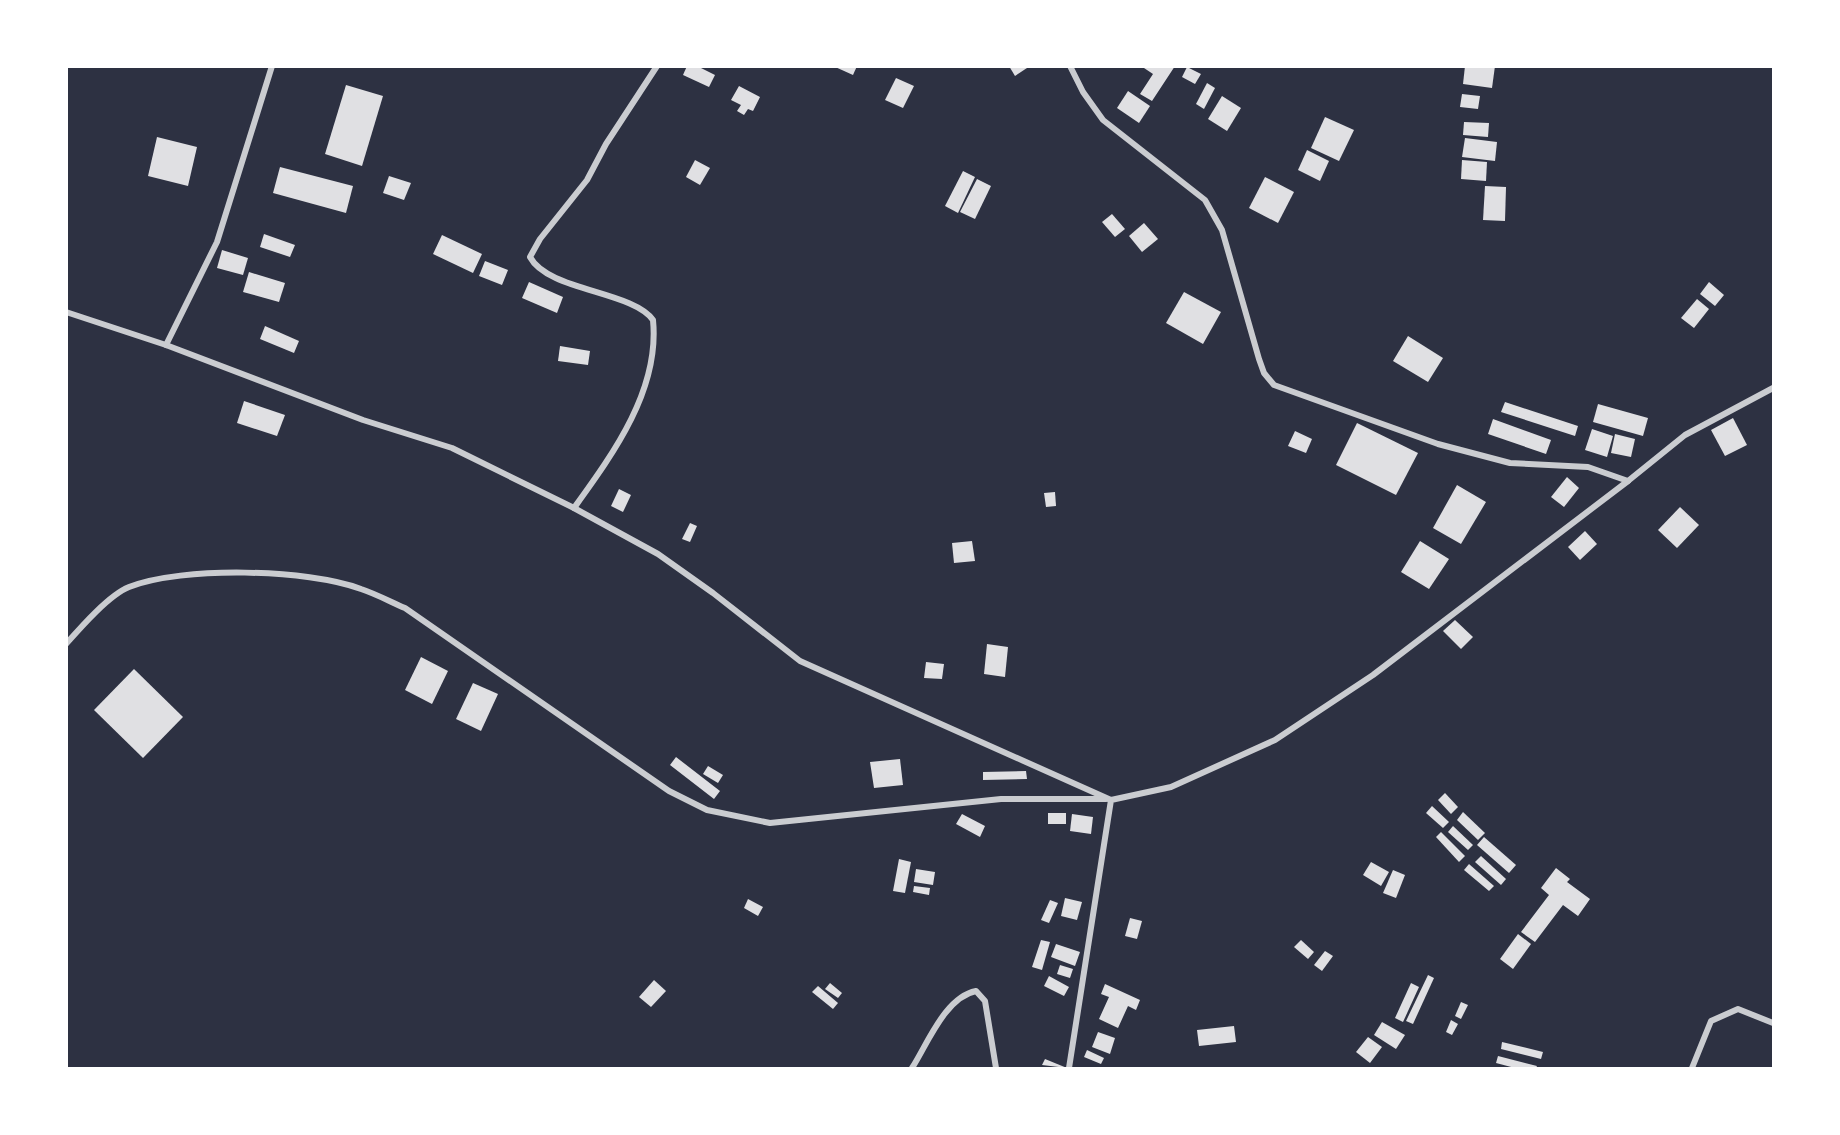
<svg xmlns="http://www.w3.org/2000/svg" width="1840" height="1135" font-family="Lato,sans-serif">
<rect width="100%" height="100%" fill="#2d3142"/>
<g fill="#e0e0e3">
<polygon points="687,66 697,66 715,75 709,87 683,75"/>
<polygon points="833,66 857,66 853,75"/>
<polygon points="1009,66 1030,66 1015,76"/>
<polygon points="1141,66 1175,66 1152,101 1140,94 1153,74"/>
<polygon points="1465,66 1495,66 1492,88 1463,84"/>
<polygon points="1187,67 1201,74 1195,84 1182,77"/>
<polygon points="896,78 914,86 903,108 885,100"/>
<polygon points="1207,83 1215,88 1204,109 1196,104"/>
<polygon points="346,85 383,96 362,166 325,154"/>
<polygon points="739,86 760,97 753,111 748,109 744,115 737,111 741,105 731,100"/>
<polygon points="1128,91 1150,106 1139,123 1117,108"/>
<polygon points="1462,94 1480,96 1478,109 1460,107"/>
<polygon points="1222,96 1241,108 1227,131 1208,119"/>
<polygon points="1325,117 1354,130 1339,161 1311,148"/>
<polygon points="1464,122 1489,123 1488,137 1463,135"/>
<polygon points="157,137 197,147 188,186 148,176"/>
<polygon points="1465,138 1497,142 1495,161 1462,157"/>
<polygon points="1307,150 1329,161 1320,181 1298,170"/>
<polygon points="695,160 710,168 700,185 686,177"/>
<polygon points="1462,160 1487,162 1486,181 1461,179"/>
<polygon points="280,167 353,186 346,213 273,193"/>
<polygon points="963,171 975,177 958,213 945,206"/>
<polygon points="389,176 411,183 404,200 383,193"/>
<polygon points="1265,177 1294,192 1278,223 1249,208"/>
<polygon points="977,179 991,186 975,219 960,212"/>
<polygon points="1485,186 1506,187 1505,221 1483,220"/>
<polygon points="1112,214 1125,229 1115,237 1102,222"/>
<polygon points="1144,223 1158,239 1142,252 1129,236"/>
<polygon points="264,234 295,245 290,257 260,247"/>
<polygon points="442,235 482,254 473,273 433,254"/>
<polygon points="222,250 248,258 243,275 217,268"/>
<polygon points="485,261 508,270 502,285 479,276"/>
<polygon points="249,272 285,283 279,302 243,292"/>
<polygon points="529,282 563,297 557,313 522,298"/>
<polygon points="1709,282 1724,295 1715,306 1700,294"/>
<polygon points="1184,292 1221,312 1203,344 1166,323"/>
<polygon points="1697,299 1709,309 1694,328 1681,318"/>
<polygon points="265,326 299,341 294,353 260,339"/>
<polygon points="1408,336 1443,358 1428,382 1393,361"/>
<polygon points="560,346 590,351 588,365 558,361"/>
<polygon points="244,401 285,415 277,436 237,423"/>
<polygon points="1505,402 1578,426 1575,436 1501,412"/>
<polygon points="1598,404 1648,418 1643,436 1593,422"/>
<polygon points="1733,418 1747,445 1725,456 1711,430"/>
<polygon points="1493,419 1551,440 1546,454 1488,434"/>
<polygon points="1357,423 1418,453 1396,495 1336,465"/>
<polygon points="1592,429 1613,436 1607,457 1585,450"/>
<polygon points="1295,431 1312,439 1306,453 1288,446"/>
<polygon points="1615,434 1635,439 1631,457 1611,453"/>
<polygon points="1567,477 1579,488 1564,507 1551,497"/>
<polygon points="1457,485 1486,502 1461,544 1433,528"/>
<polygon points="619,489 631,495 623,512 611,506"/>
<polygon points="1055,492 1056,506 1046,507 1044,493"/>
<polygon points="1680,507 1699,525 1677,548 1658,530"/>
<polygon points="690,523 697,526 690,542 682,539"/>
<polygon points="1585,531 1597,544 1580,560 1568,547"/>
<polygon points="972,541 975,561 954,563 952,543"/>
<polygon points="1420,541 1449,559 1429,589 1401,572"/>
<polygon points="1455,620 1473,637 1461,649 1443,631"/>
<polygon points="987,644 1008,647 1005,677 984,674"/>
<polygon points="421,657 448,671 432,704 405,690"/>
<polygon points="926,662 944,664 942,679 924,678"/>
<polygon points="134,669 183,717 143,758 94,710"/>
<polygon points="473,683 498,694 481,731 456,719"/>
<polygon points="676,757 720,791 714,799 670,765"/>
<polygon points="900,759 903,785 874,788 870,762"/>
<polygon points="708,766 723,775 718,783 703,774"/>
<polygon points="1026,771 1027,779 983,780 983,772"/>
<polygon points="1445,793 1458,807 1451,814 1438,800"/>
<polygon points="1432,806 1449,822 1443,828 1426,813"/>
<polygon points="1463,812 1485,833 1478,840 1457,820"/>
<rect x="1048" y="813" width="18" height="11"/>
<polygon points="962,814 985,826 980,837 956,824"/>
<polygon points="1072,814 1093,817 1091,834 1070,831"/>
<polygon points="1453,826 1473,845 1468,850 1448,832"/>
<polygon points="1441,832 1465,856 1459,862 1436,837"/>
<polygon points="1484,837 1516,865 1509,873 1477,845"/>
<polygon points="1481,856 1506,879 1501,885 1475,862"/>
<polygon points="899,859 911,862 905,893 893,891"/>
<polygon points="1371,862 1389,872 1381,886 1363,875"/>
<polygon points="1469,864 1494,886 1489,891 1464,870"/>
<polygon points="1556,868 1570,879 1567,882 1590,899 1578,916 1563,905 1535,942 1521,932 1549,895 1541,888"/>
<polygon points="916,869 935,872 933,885 914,882"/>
<polygon points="1393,870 1405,875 1396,898 1383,893"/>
<polygon points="914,886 930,888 929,895 913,892"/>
<polygon points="1065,898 1082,902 1077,920 1061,916"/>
<polygon points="748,899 763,907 758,916 744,908"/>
<polygon points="1050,900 1058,903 1049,923 1041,920"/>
<polygon points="1130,918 1142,921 1137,939 1125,936"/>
<polygon points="1518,934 1531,944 1513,969 1500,959"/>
<polygon points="1041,940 1050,942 1042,970 1032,967"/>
<polygon points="1301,940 1314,952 1308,959 1294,947"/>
<polygon points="1056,944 1080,952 1075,966 1051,957"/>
<polygon points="1325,951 1333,956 1322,971 1314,965"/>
<polygon points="1060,965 1073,969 1070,978 1057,974"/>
<polygon points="1428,975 1434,978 1413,1024 1406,1021"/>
<polygon points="1049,976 1069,987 1064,996 1044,986"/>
<polygon points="654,980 666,991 651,1007 639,997"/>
<polygon points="830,983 842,993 838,998 825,989"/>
<polygon points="1411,983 1419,987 1403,1022 1395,1018"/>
<polygon points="1105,984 1140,1000 1136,1010 1128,1006 1118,1028 1099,1019 1109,997 1101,994"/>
<polygon points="818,986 838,1003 833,1009 812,992"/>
<polygon points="1461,1002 1468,1005 1461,1019 1455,1016"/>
<polygon points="1451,1020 1458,1024 1452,1035 1446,1032"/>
<polygon points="1382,1022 1405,1035 1396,1049 1374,1035"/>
<polygon points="1234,1026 1236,1042 1199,1046 1197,1030"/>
<polygon points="1098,1032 1115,1038 1110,1054 1092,1047"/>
<polygon points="1368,1037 1382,1047 1370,1063 1356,1052"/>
<polygon points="1502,1042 1543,1052 1541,1059 1501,1049"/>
<polygon points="1087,1050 1104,1058 1101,1064 1084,1057"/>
<polygon points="1498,1056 1537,1066 1536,1068 1515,1068 1496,1063"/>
<polygon points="1045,1059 1067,1068 1042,1065"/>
</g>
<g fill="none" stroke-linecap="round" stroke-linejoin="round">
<g stroke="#caccd0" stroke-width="6">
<polyline points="66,312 166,345 363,420 452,448 574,508 658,554 713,593 800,661 1111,800"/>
<polyline points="166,345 217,242 272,66"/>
<polyline points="1628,481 1685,435 1773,388"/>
<path d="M574,508C613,454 660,390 653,320C633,291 548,291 530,257L540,239L587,180L606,144L657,66"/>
<path d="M66,644C81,627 109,595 129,587C183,566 307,569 361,589C376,594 391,602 405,608L669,791L707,810L770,823L1001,799H1106"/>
<path d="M912,1068C927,1045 945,997 976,991L985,1001L996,1068"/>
<polyline points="1069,1068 1111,800 1171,787 1275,740 1373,675 1628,481 1588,467 1510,463 1438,444 1274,385 1264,373 1259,359 1222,230 1205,200 1103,120 1083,92 1070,66"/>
<polyline points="1692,1068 1711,1021 1738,1009 1773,1023"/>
</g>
</g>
<rect width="1840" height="1135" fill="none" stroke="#ffffff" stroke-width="136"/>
</svg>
